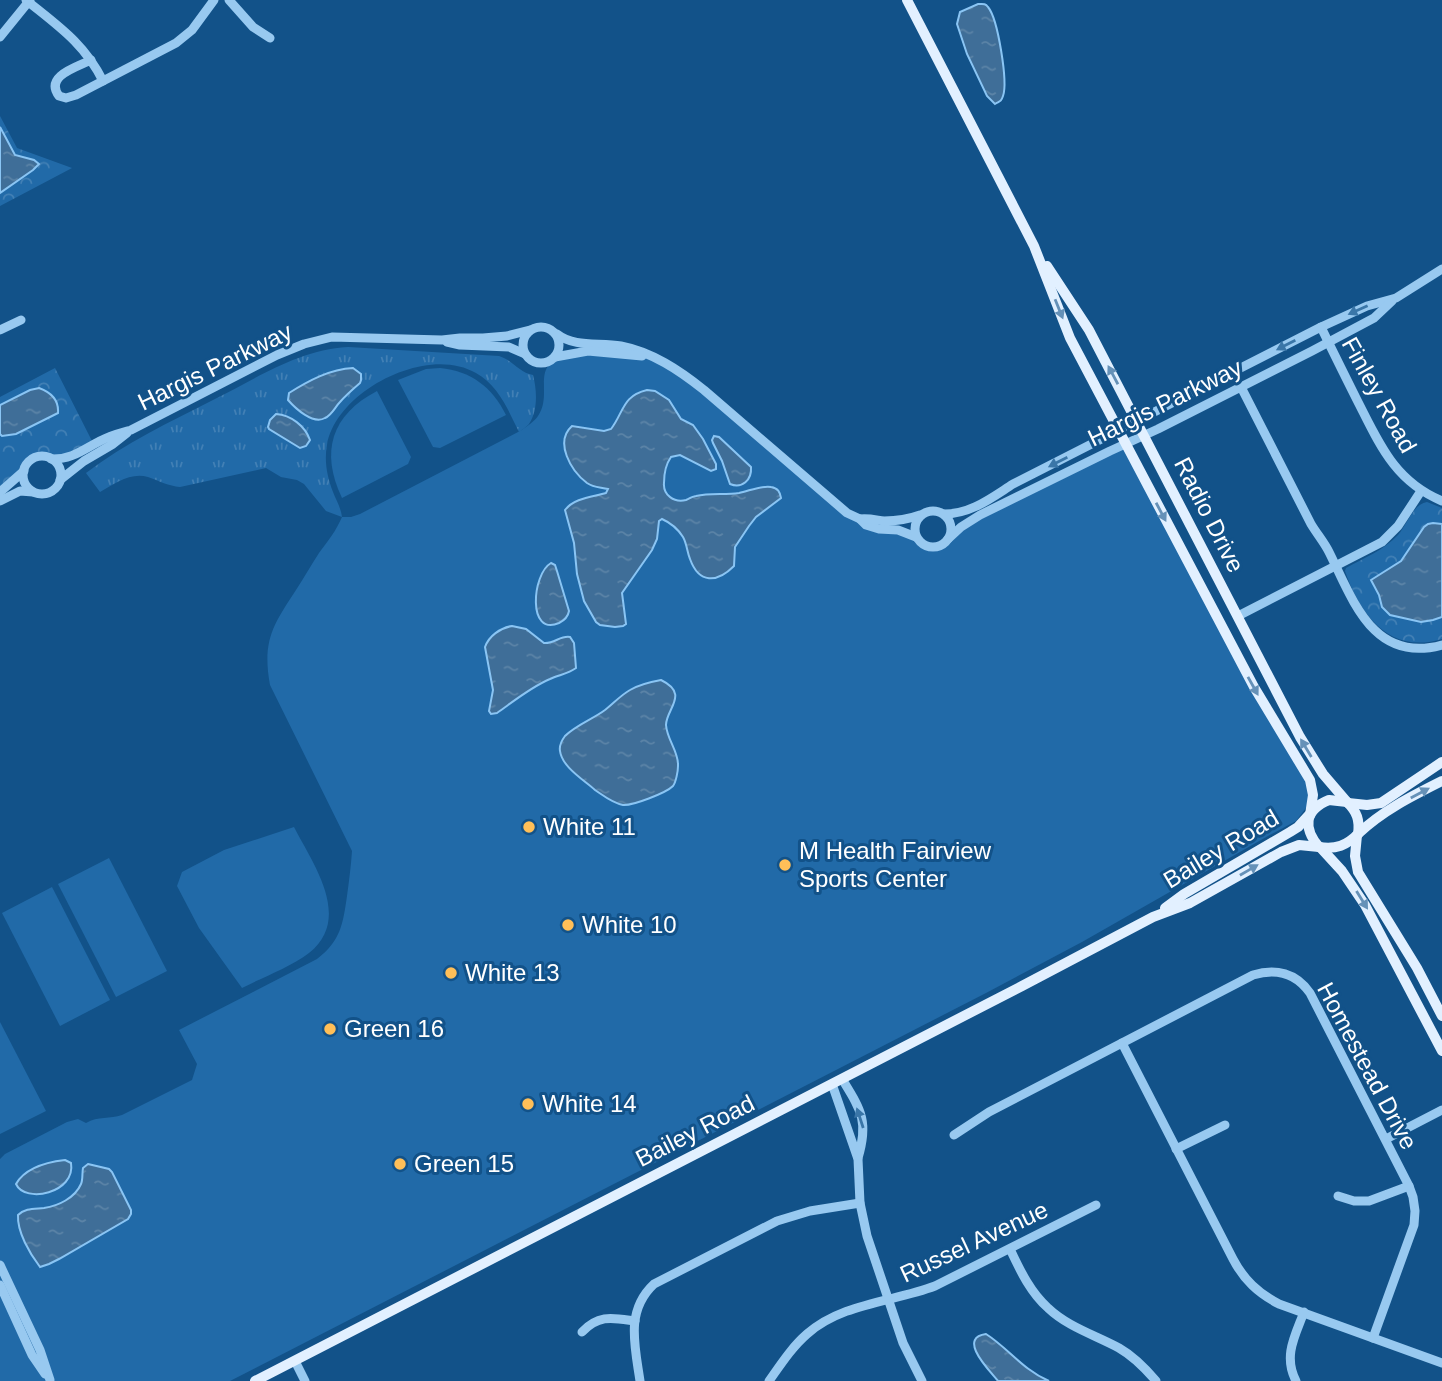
<svg xmlns="http://www.w3.org/2000/svg" width="1442" height="1381" font-family="Arial,sans-serif">
<defs>
<pattern id="grass-tufts" width="24" height="20" patternUnits="userSpaceOnUse" patternTransform="scale(1.75)"><rect width="24" height="20" fill="#216aa8"/><path d="M3 7l-1-3M5 7V3M7 7l1-3M15 17l-1-3M17 17v-4M19 17l1-3" fill="none" stroke="#4280b5"/></pattern>
<pattern id="park-crowns" width="20" height="18" patternUnits="userSpaceOnUse" patternTransform="scale(1.75)"><rect width="20" height="18" fill="#216aa8"/><path d="M2 6a3 3 0 1 1 6 0M12 15a3 3 0 1 1 6 0" fill="none" stroke="#4280b5"/></pattern>
<pattern id="water-ripples" width="26" height="14" patternUnits="userSpaceOnUse" patternTransform="scale(1.75)"><rect width="26" height="14" fill="#3f6e98"/><path d="M2 4q2-2 4 0t4 0M15 11q2-2 4 0t4 0" fill="none" stroke="#5c84a7"/></pattern>
</defs>
<rect width="100%" height="100%" fill="#125289"/>
<path fill="url(#grass-tufts)" d="M348,347L499,356C514,361 519,373 533,375C537,390 538,411 529,424C527,426 521,431 519,432C508,410 499,386 476,373C427,344 336,391 327,445C324,461 327,477 333,492C336,500 341,508 342,517L326,511L304,484L297,480L281,477L266,468L180,487C169,486 159,481 148,477C130,472 115,484 100,492L86,473C125,443 170,422 213,400C257,378 298,350 348,347Z"/>
<g fill="url(#park-crowns)">
<polygon points="0,116 17,148 72,168 0,206"/>
<polygon points="55,368 93,443 73,453 59,456 43,453 34,455 29,459 13,477 0,488 0,397"/>
<path d="M1427,502L1442,508V639C1390,655 1360,615 1345,571L1346,568C1364,558 1384,550 1398,535C1407,525 1413,504 1427,502Z"/>
</g>
<g fill="#216aa8">
<path d="M568,354L650,357L684,374L840,507L916,537C930,556 943,545 955,532L1125,444L1307,775L1312,800L1296,821L1268,836L1082,942L986,993L230,1381H0V1159L5,1154L67,1122L78,1119L86,1123C98,1116 110,1119 122,1115L192,1080L197,1064L179,1030L317,959C341,941 343,923 347,896C349,881 351,866 352,851L270,685C262,641 273,625 296,590C304,578 311,565 319,553C328,541 336,531 342,517H351L360,514L520,431C526,427 534,422 538,416C554,392 528,365 568,354Z"/>
<path d="M440,368C471,371 492,387 506,415L440,448L433,447L398,380L426,369Z"/>
<path d="M377,391L411,457L408,464L342,498C320,452 331,415 377,391Z"/>
<path d="M294,827C313,864 353,918 309,953C289,968 263,977 242,988L199,928L177,886L182,872L224,850Z"/>
<polygon points="109,858 167,971 116,997 58,884"/>
<polygon points="52,887 110,1000 60,1026 2,913"/>
<polygon points="0,1022 46,1111 0,1134"/>
</g>
<g fill="url(#water-ripples)" stroke="#8ac5f4" stroke-width="2">
<path d="M978,4C983,4 985,3 988,7C998,19 1008,82 1003,96C1001,102 1000,101 995,104L987,96L967,54L957,24L960,12Z"/>
<polygon points="0,127 15,155 34,160 39,164 33,170 0,193"/>
<path d="M353,368L361,374V380L360,383C353,389 346,395 340,402C335,407 332,415 325,418C313,425 295,408 288,400L289,393C308,381 330,369 353,368Z"/>
<path d="M39,388C50,392 59,400 58,413L16,434L2,436L0,434V405L30,390Z"/>
<path d="M647,390L655,391L669,400L681,419L693,425L703,439L716,464V469L711,471L680,455L671,457C666,464 664,475 664,483C663,495 674,503 686,500C691,498 690,497 696,496C710,493 725,495 739,493C749,491 762,485 771,487C778,488 780,492 781,498L756,517L749,526L735,547L734,566C717,583 699,584 690,559C687,552 687,544 683,537C678,529 671,523 662,519L659,521L657,539L652,550L622,593L626,624L623,626L615,627L600,625L596,622L584,601L577,574L574,543L565,510C574,498 592,497 606,493L608,489C601,487 594,488 587,483C571,471 554,442 572,426L604,431L611,429C624,412 622,396 647,390Z"/>
<path d="M276,414C291,415 305,426 310,440L306,446L300,448L269,429L268,427L270,420Z"/>
<path d="M714,436L719,437L751,467C752,480 742,489 730,484L722,461L713,443L712,440Z"/>
<polygon points="1433,523 1442,524 1442,617 1433,620 1421,622 1390,615 1382,607 1379,595 1371,580 1401,561 1424,527 1428,524"/>
<path d="M551,563L555,565L557,571L569,611C568,617 565,620 559,623C527,637 532,574 551,563Z"/>
<path d="M512,626L526,629L544,643C554,644 561,635 570,637L574,643L576,668C568,674 558,675 550,679C531,687 514,701 497,713L491,714L489,711L493,690L485,647C489,636 500,628 512,626Z"/>
<path d="M661,680C690,694 666,709 666,725C667,740 679,752 678,766C678,771 676,782 673,786C666,793 632,806 623,805C612,803 604,796 595,790C584,780 562,767 560,751C559,745 562,740 565,736C576,725 593,719 605,710C614,703 621,695 630,690C640,684 650,682 661,680Z"/>
<path d="M65,1160L71,1163C76,1193 25,1204 16,1184C25,1168 48,1162 65,1160Z"/>
<path d="M88,1164L109,1169L112,1172L131,1210V1214L128,1219L59,1259L49,1264L40,1267C30,1254 17,1232 18,1215C25,1208 34,1209 44,1208C58,1206 75,1198 81,1184C83,1180 82,1173 83,1168Z"/>
<path d="M986,1334C1008,1348 1023,1370 1049,1381H998C989,1370 957,1338 986,1334Z"/>
</g>
<g fill="none" stroke-linecap="round" stroke-linejoin="round">
<g stroke="#98c9f0" stroke-width="9">
<path d="M26,0C58,26 84,43 103,81"/>
<polyline points="229,0 253,27 270,38"/>
<polyline points="0,37 30,0"/>
<path d="M91,60C77,67 44,76 59,96L66,98L76,95L176,43L192,30L214,0"/>
<circle cx="541" cy="345" r="18"/>
<path d="M1321,327C1333,352 1345,376 1357,400C1379,443 1394,481 1442,501"/>
<polyline points="0,330 21,320"/>
<path d="M557,334C575,348 599,342 621,346C652,352 679,370 704,390L847,513L860,519L866,525L879,529L898,530L916,537"/>
<polyline points="447,342 460,345 509,347 525,354"/>
<polyline points="555,357 588,351 642,356"/>
<path d="M1241,387L1311,524C1317,534 1324,542 1329,552C1353,600 1373,664 1442,645"/>
<circle cx="42" cy="475" r="19"/>
<path d="M51,459C75,460 88,445 109,437C116,434 124,432 131,430L277,355L304,344L332,337L442,340L460,338H483L507,336L530,330"/>
<polyline points="60,480 84,461 113,444 127,433"/>
<polyline points="0,492 24,471"/>
<polyline points="0,501 20,491 33,492"/>
<circle cx="933" cy="529" r="18"/>
<path d="M944,514C971,514 991,498 1013,484L1321,327L1367,306L1396,298L1442,269"/>
<path d="M860,519C869,518 876,520 884,521C897,521 909,519 920,515"/>
<polyline points="948,539 961,527 980,515 1110,451 1158,429 1312,351 1374,318 1392,301"/>
<polyline points="1238,616 1382,542 1398,526 1421,491"/>
<path d="M1122,1043L1233,1259C1244,1280 1258,1293 1279,1304L1442,1363"/>
<path d="M842,1079C861,1110 869,1121 858,1158"/>
<polyline points="832,1084 858,1159 860,1203 867,1236 903,1343 922,1381"/>
<path d="M954,1135L989,1112L1253,975C1276,968 1296,973 1310,993L1409,1186L1413,1197L1415,1211L1414,1225L1373,1338"/>
<polyline points="1386,1139 1442,1110"/>
<polyline points="1176,1149 1225,1125"/>
<polyline points="1338,1196 1354,1201 1369,1201 1409,1186"/>
<path d="M1010,1249C1020,1270 1030,1292 1048,1308C1068,1327 1095,1335 1119,1348C1133,1356 1145,1368 1156,1381"/>
<polyline points="0,1265 40,1350 50,1380"/>
<polyline points="0,1285 32,1355 45,1374"/>
<path d="M582,1332C599,1314 613,1318 635,1321"/>
<polyline points="295,1361 305,1381"/>
<path d="M640,1381C635,1346 625,1311 654,1284L777,1221L810,1211L860,1203"/>
<path d="M769,1381C781,1364 792,1347 807,1334C842,1303 893,1302 935,1286L1096,1205"/>
<path d="M1296,1381C1283,1356 1295,1336 1304,1312"/>
</g>
<g stroke="#e2f0ff" stroke-width="10">
<polyline points="907,0 1034,246 1070,338 1254,687 1310,780 1313,795 1310,815"/>
<polyline points="1047,266 1089,330 1300,737 1323,774 1347,802"/>
<path d="M1329,800L1347,802C1357,812 1360,820 1358,834C1347,845 1336,850 1319,847C1303,828 1304,810 1329,800Z"/>
<polyline points="1348,803 1367,805 1381,803 1442,762"/>
<path d="M1358,834C1382,811 1412,796 1442,781"/>
<polyline points="1357,835 1355,856 1358,872 1417,968 1442,1016"/>
<polyline points="1320,847 1342,871 1365,905 1442,1051"/>
<polyline points="1165,908 1184,894 1290,832 1298,827 1309,815"/>
<polyline points="255,1381 1022,986 1153,917 1190,903 1281,852 1299,845 1319,847"/>
</g>
</g>
<defs><path id="oneway-solid" d="M-6-.8H1V-3.2L6.5 0L1 3.2V.8H-6Z" transform="scale(1.75)"/></defs>
<g fill="#6591b8">
<use href="#oneway-solid" transform="translate(1059 309) rotate(68)"/>
<use href="#oneway-solid" transform="translate(1113 375) rotate(-118)"/>
<use href="#oneway-solid" transform="translate(1161 512) rotate(62)"/>
<use href="#oneway-solid" transform="translate(1253 686) rotate(61)"/>
<use href="#oneway-solid" transform="translate(1306 748) rotate(-121)"/>
<use href="#oneway-solid" transform="translate(1420 793) rotate(-28)"/>
<use href="#oneway-solid" transform="translate(1249 870) rotate(-30)"/>
<use href="#oneway-solid" transform="translate(1362 900) rotate(58)"/>
</g>
<g fill="#3a76a8">
<use href="#oneway-solid" transform="translate(1358 310) rotate(156)"/>
<use href="#oneway-solid" transform="translate(1286 345) rotate(153)"/>
<use href="#oneway-solid" transform="translate(1058 462) rotate(153)"/>
<use href="#oneway-solid" transform="translate(860 1118) rotate(-108)"/>
</g>
<g fill="#ffbf58" stroke="#125289" stroke-width="2.5">
<circle cx="529" cy="827" r="7"/>
<circle cx="785" cy="865" r="7"/>
<circle cx="568" cy="925" r="7"/>
<circle cx="451" cy="973" r="7"/>
<circle cx="330" cy="1029" r="7"/>
<circle cx="528" cy="1104" r="7"/>
<circle cx="400" cy="1164" r="7"/>
</g>
<g text-anchor="middle" stroke-width="6" stroke-linejoin="round" paint-order="stroke">
<g font-size="24" fill="#fff" stroke="#125289">
<text transform="translate(215 367) rotate(-26)" y="8">Hargis Parkway</text>
<text transform="translate(1379 395) rotate(61)" y="8">Finley Road</text>
<text transform="translate(1165 403) rotate(-26)" y="8">Hargis Parkway</text>
<text transform="translate(1209 515) rotate(63)" y="8">Radio Drive</text>
<text transform="translate(1221 849) rotate(-31)" y="8">Bailey Road</text>
<text transform="translate(1367 1066) rotate(62)" y="8">Homestead Drive</text>
<text transform="translate(695 1131) rotate(-27)" y="8">Bailey Road</text>
<text transform="translate(974 1242) rotate(-25)" y="8">Russel Avenue</text>
</g>
<g font-size="24" fill="#fff" stroke="#125289" text-anchor="start">
<text x="543" y="835">White 11</text>
<text x="799" y="859">M Health Fairview<tspan x="799" dy="28">Sports Center</tspan></text>
<text x="582" y="933">White 10</text>
<text x="465" y="981">White 13</text>
<text x="344" y="1037">Green 16</text>
<text x="542" y="1112">White 14</text>
<text x="414" y="1172">Green 15</text>
</g>
</g>
</svg>
